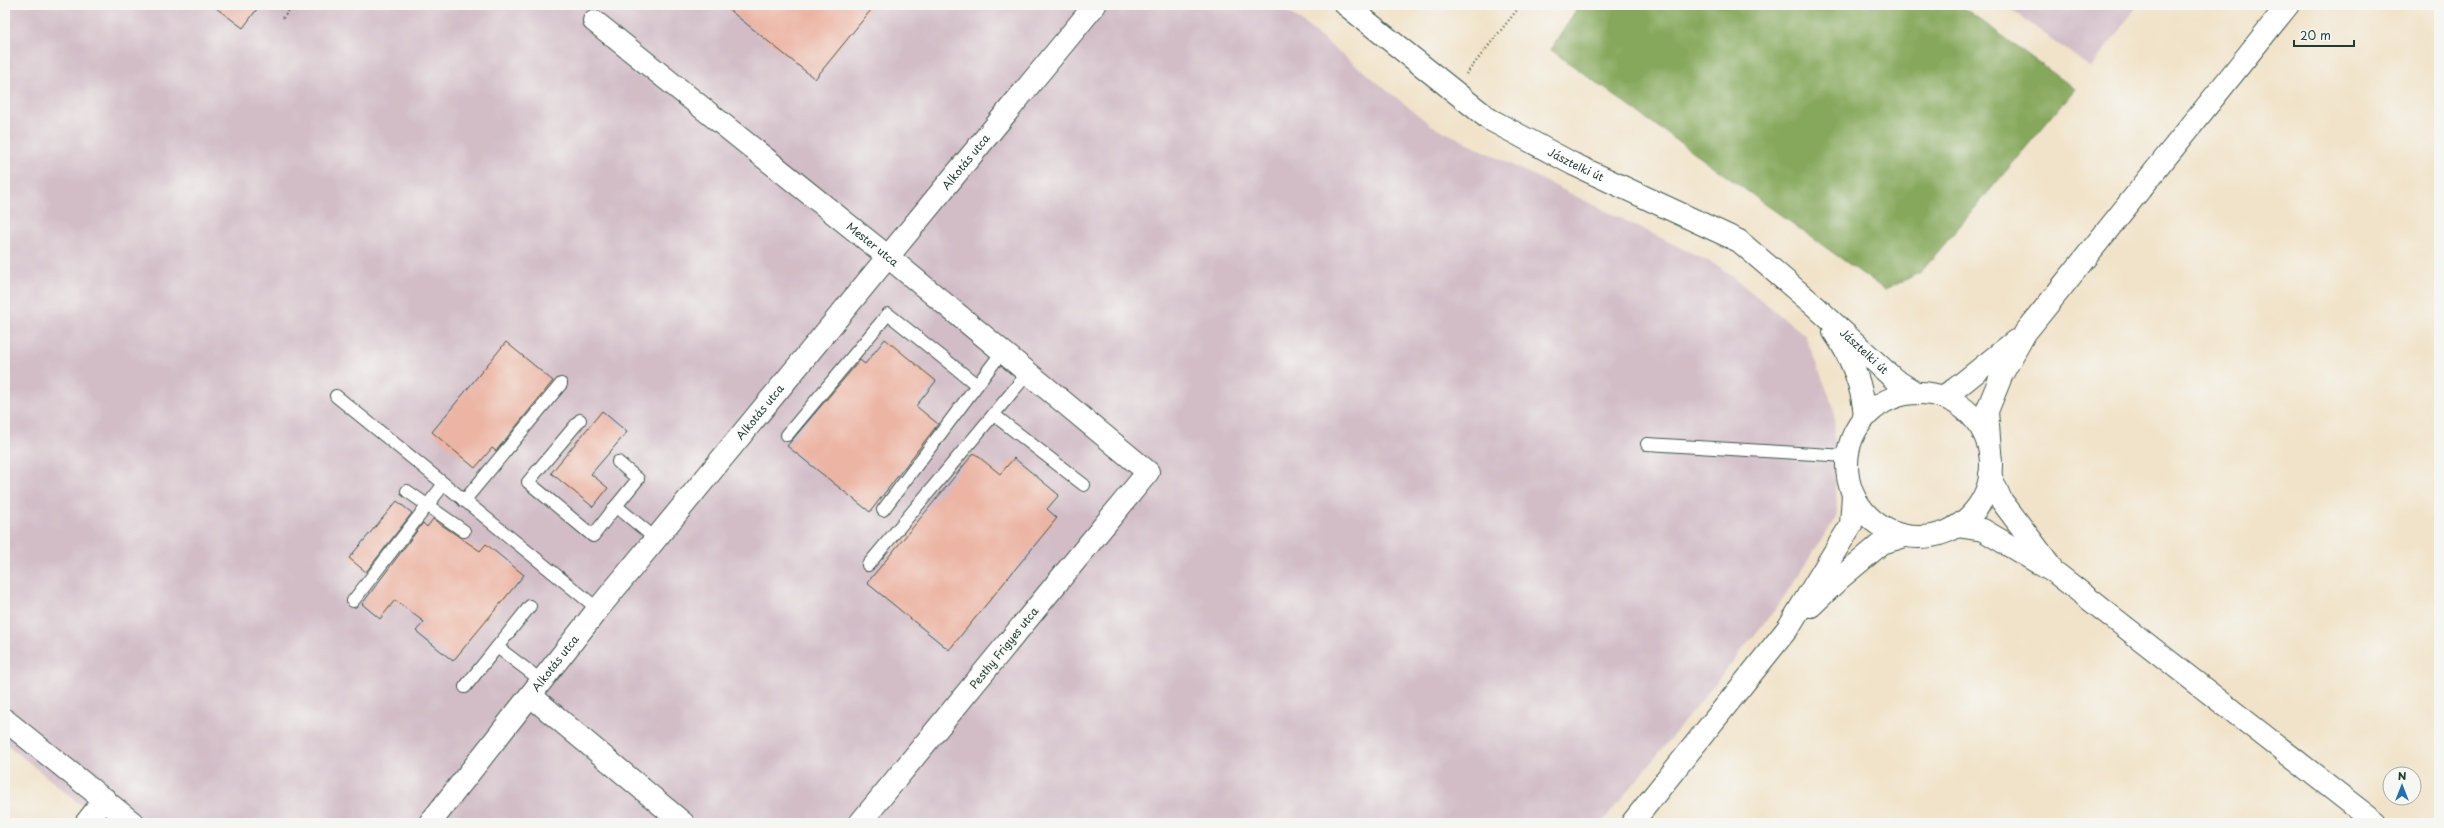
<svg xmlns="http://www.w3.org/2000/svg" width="2444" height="828" font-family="'Playpen Sans',sans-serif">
<rect width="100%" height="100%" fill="#f6f6f2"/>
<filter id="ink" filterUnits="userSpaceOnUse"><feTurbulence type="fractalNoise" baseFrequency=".025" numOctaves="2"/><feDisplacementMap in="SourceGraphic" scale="8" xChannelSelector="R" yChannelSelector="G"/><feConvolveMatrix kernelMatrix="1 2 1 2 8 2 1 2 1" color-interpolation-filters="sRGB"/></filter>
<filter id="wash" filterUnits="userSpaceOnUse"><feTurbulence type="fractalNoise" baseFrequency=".012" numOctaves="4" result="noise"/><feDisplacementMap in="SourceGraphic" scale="16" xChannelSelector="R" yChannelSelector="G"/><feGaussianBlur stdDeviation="0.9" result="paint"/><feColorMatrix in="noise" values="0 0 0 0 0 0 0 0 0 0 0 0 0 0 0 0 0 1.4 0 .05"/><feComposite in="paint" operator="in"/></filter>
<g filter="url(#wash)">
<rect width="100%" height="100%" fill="#f1e3c9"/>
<g fill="#d2bdc7">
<polygon points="5,5 1280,5 1431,125 1720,267 1805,335 1834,408 1837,516 1778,606 1602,823 103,823 5,743"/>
<polygon points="2005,5 2138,5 2091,68"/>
</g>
<polygon fill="#86a85c" stroke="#527248" points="1579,5 1960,5 2075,89 1921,272 1885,290 1551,50"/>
<g id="blocks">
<g fill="#ecb4a3">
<polygon points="212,5 260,5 243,28"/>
<polygon points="723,5 875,5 815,79"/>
<polygon points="885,339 936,381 916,406 938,424 870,512 787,446 860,360 865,364"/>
<polygon points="506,342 553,381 496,451 492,448 475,468 432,432"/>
<polygon points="602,411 627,432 591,474 608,488 593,507 551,473"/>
<polygon points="974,453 1000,474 1014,458 1059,495 1047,509 1057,518 949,650 867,583"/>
<polygon points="397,501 412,513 366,572 349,558"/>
<polygon points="433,519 480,551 486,544 524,575 453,661 416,631 424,622 395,600 380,619 362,604 423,523 427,527"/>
</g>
</g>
</g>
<g filter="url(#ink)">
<use href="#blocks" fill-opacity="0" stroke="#3e564a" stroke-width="1"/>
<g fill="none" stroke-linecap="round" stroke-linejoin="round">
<g stroke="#3e564a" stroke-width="14">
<g id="lane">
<polyline points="336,396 598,609"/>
<polyline points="994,415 1084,485"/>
<polyline points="580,420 528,482 593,536 616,506 656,539"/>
<polyline points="787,435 888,314 977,385"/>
<polyline points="1647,444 1847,456"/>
<polyline points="407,491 464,531"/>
<polyline points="464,501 561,384"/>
<polyline points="616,506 638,479 618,462"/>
<polyline points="883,510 1002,352"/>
<polyline points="868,565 1028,373"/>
<polyline points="353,601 444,484"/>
<polyline points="497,647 542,681"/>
<polyline points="465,687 530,606"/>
</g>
</g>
<g stroke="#3e564a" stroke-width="24">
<g id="street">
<path id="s1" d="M594,21L887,256L1148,472L860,823"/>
<polyline points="531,696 683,823"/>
<polyline points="5,720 133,823"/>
<polyline points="86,823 105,799"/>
<path id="s2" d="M430,823L598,609L1095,5"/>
</g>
</g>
<g stroke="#3e564a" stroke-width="24">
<g id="secondary">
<path id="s3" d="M1346,5L1489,119L1573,164L1739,241L1815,306L1894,379L1916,393"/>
<path d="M1834,332C1851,356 1863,387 1865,417"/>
</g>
</g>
<g stroke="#3e564a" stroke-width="24">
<g id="primary">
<circle cx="1919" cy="465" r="72"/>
<polyline points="1942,397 1955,389 2015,341"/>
<polyline points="1990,452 1987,411 2002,374 2025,333 2288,5"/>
<polyline points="1990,475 2001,500 2050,565"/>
<polyline points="1957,526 1983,530 2057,574 2376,823"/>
<polyline points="1811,606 1839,579 1882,543 1905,536"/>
<polyline points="1632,823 1788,628 1851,525 1853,495"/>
</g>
</g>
<g stroke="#3e564a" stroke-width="2.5" stroke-dasharray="1 3" stroke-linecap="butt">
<polyline points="528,10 531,5"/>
<polyline points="283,18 293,5"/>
<polyline points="1466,74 1521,5"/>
</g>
<use href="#lane" stroke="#fff" stroke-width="12"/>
<use href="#street" stroke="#fff" stroke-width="22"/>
<use href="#secondary" stroke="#fff" stroke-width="22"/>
<use href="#primary" stroke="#fff" stroke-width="22"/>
</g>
</g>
<g text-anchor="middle" stroke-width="3" stroke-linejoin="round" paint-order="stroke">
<g font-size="11" fill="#1f3d34" stroke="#f6f6f2">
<text dy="4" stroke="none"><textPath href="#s2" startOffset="851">Alkotás utca</textPath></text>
<text dy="4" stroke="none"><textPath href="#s3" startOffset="281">Jásztelki út</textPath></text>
<text dy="4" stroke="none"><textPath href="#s1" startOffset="357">Mester utca</textPath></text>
<text dy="4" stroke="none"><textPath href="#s3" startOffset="628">Jásztelki út</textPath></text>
<text dy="4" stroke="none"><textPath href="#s2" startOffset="527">Alkotás utca</textPath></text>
<text transform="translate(1004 648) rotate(-51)" y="4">Pesthy Frigyes utca</text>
<text dy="4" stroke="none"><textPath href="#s2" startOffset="203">Alkotás utca</textPath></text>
</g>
</g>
<rect width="2444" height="828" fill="none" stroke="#f6f6f2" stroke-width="20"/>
<g transform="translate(2402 786)"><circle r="19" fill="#f6f6f2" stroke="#a0aca6"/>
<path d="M0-3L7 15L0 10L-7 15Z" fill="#1f6fb2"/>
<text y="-6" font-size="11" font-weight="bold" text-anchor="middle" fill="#1f3d34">N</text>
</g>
<path d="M2294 40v6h60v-6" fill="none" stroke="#1f3d34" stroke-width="2"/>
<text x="2300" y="40" font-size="12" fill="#1f3d34" stroke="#f6f6f2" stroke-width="3" paint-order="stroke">20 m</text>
</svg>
